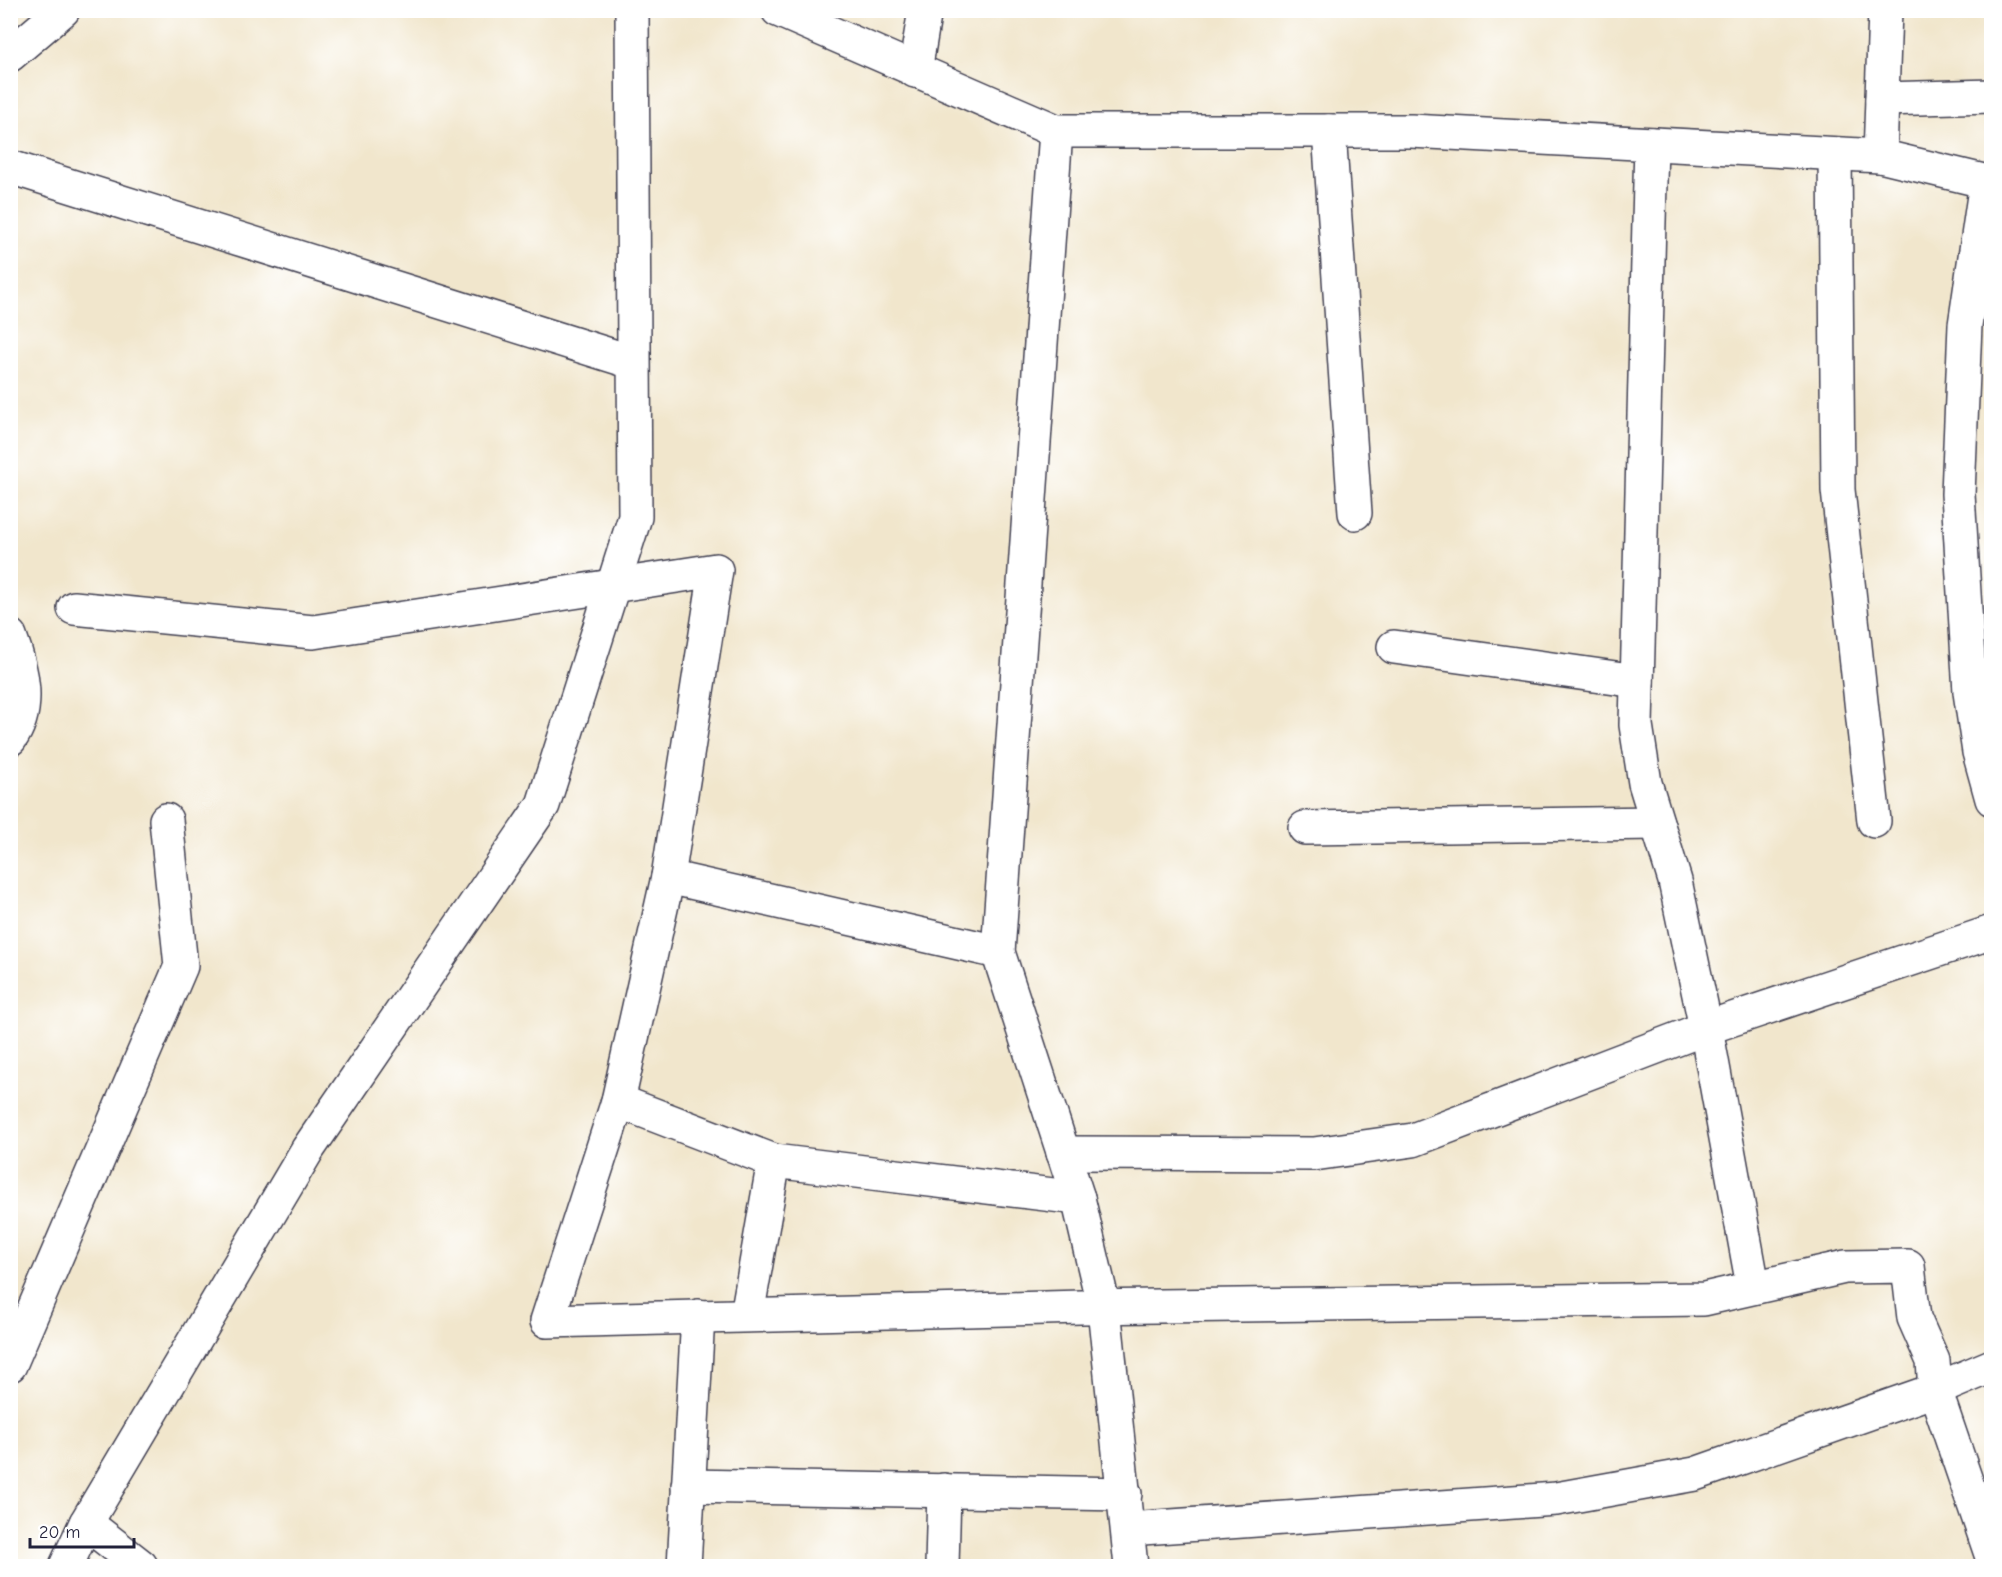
<svg xmlns="http://www.w3.org/2000/svg" width="2002" height="1577" font-family="'Comic Neue',sans-serif">
<rect width="100%" height="100%" fill="#fff"/>
<filter id="ink" filterUnits="userSpaceOnUse"><feTurbulence type="fractalNoise" baseFrequency=".0167" numOctaves="2"/><feDisplacementMap in="SourceGraphic" scale="12" xChannelSelector="R" yChannelSelector="G"/><feConvolveMatrix kernelMatrix="1 2 1 2 8 2 1 2 1" color-interpolation-filters="sRGB"/></filter>
<filter id="wash" filterUnits="userSpaceOnUse"><feTurbulence type="fractalNoise" baseFrequency=".008" numOctaves="4" result="noise"/><feDisplacementMap in="SourceGraphic" scale="24" xChannelSelector="R" yChannelSelector="G"/><feGaussianBlur stdDeviation="1.35" result="paint"/><feColorMatrix in="noise" values="0 0 0 0 0 0 0 0 0 0 0 0 0 0 0 0 0 1.4 0 .05"/><feComposite in="paint" operator="in"/></filter>
<g filter="url(#wash)">
<rect width="100%" height="100%" fill="#f1e6cc"/>
</g>
<g filter="url(#ink)">
<g fill="none" stroke-linecap="round" stroke-linejoin="round">
<g stroke="#413f51" stroke-width="36">
<g id="street">
<polyline points="778,10 1056,131 1411,131 1880,156 1992,183"/>
<polyline points="10,55 63,10"/>
<polyline points="915,71 925,10"/>
<polyline points="1882,99 1992,96"/>
<polyline points="1056,131 998,952 1078,1198 1104,1308 1131,1566"/>
<polyline points="1329,131 1355,513"/>
<polyline points="1651,144 1636,725 1645,783 1675,881 1706,1028 1753,1286"/>
<polyline points="1835,154 1838,490 1874,821"/>
<polyline points="1880,156 1885,10"/>
<polyline points="10,167 632,362"/>
<polyline points="1986,182 1965,325 1958,494 1970,692 1979,752 1992,799"/>
<polyline points="74,608 313,632 716,570 668,877 618,1101 547,1321 1081,1307 1704,1299 1845,1267 1908,1266 1914,1318 1933,1361 1935,1390 1992,1557"/>
<path d="M10,636C22,668 32,709 10,739"/>
<polyline points="1394,647 1637,681"/>
<polyline points="1305,828 1657,823"/>
<polyline points="668,877 998,952"/>
<polyline points="618,1101 774,1161 1078,1198"/>
<polyline points="1063,1153 1314,1154 1413,1140 1706,1028 1992,932"/>
<polyline points="747,1315 774,1161"/>
<polyline points="10,1365 181,966 166,820"/>
<polyline points="688,1486 1125,1494"/>
<polyline points="86,1523 141,1566"/>
<polyline points="1128,1529 1556,1499 1695,1474 1935,1390 1992,1366"/>
<polyline points="66,1566 86,1523 308,1149 543,805 635,517 632,10"/>
<polyline points="684,1566 698,1316"/>
<polyline points="942,1566 944,1490"/>
</g>
</g>
<use href="#street" stroke="#fff" stroke-width="33"/>
</g>
</g>
<rect width="2002" height="1577" fill="none" stroke="#fff" stroke-width="36"/>
<path d="M30 1538v9h104v-9" fill="none" stroke="#22223b" stroke-width="3"/>
<text x="39" y="1538" font-size="18" fill="#22223b" stroke="#ffffff" stroke-width="4.5" paint-order="stroke">20 m</text>
</svg>
